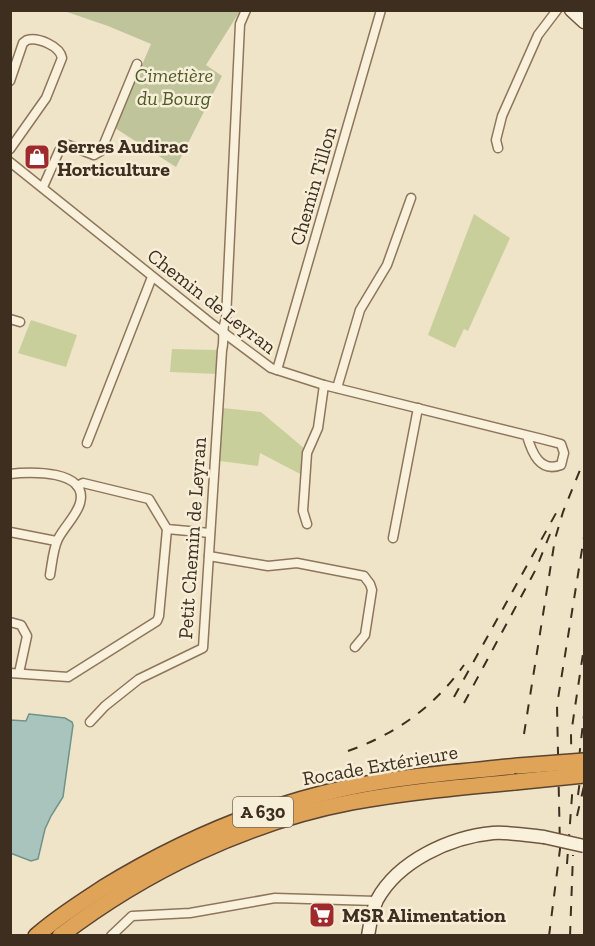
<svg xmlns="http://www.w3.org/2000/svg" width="595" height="946" font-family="'Zilla Slab',serif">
<rect width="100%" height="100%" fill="#f0e4c8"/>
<g fill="#c9cf9b">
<polygon points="474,214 510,238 468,331 464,329 455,348 428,335"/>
<polygon points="31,320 77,335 66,367 18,353"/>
<polygon points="172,349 218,350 217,374 170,372"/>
<polygon points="223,408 261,412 305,449 302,475 260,453 258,466 220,461"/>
</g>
<polygon fill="#bfc49a" points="68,10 240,11 206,65 222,76 176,167 115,128 151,44 108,26 67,12"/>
<polygon fill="#a9c4bc" stroke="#6f938a" stroke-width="1.5" points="29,714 65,718 72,722 73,725 63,797 51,816 45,829 38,859 31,861 10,853 11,720 26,721"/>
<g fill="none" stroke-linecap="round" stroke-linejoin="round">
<g stroke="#8d765c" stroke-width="11">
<g id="street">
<path d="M10,81L23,43L27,40C38,37 60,46 62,58L46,98L10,149"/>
<polyline points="498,148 496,140 502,116 538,35 557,10"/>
<path d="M10,162L212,324L271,368L324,385L542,439L561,444L564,453L561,465C540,473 532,453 527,436"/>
<polyline points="43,187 59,151 68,145 94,155 101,151 137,64"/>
<polyline points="10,319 20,322"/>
<polyline points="277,370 381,10"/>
<polyline points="337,388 360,310 387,265 411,198"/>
<polyline points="87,443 152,277"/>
<path d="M10,474C30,471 89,470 80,503C77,515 64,527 58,539C53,549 52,564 50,575"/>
<polyline points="77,486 83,483 149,499 167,529 210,533"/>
<polyline points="307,524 303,511 307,453 318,428 324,385"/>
<polyline points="10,532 56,541"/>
<polyline points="393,538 418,408"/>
<polyline points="209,556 268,566 297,563 364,576 370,584 372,590 365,635 355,647"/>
<polyline points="10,622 21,625 27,636 19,673"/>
<polyline points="10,673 68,677 157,621 159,616 167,529"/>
<path d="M90,722L105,706L139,679L203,648L222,350C225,339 221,329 226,319L240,24L246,10"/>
<polyline points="111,936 132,916 190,913 275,898 376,901"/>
</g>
</g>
<g stroke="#6f573f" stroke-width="15">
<g id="secondary">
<polyline points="571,10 584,22"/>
<path d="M368,936C370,924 372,910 377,900C398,861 450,837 493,833C510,832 527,835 544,837"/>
</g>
</g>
<g stroke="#5b4430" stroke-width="18">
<g id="highway">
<path d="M36,936C56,918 80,903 103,888C178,842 259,807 346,788C402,776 461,772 518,766"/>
<path d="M60,936C145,871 247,822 352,802C406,792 461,787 515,782"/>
</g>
</g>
<use href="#street" stroke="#faf1dc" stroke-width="8"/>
<use href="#secondary" stroke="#faf1dc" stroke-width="12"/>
<use href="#highway" stroke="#e0a458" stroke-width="15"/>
<g stroke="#3d2e20" stroke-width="2" stroke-dasharray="10 10" stroke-linecap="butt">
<polyline points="454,697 560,506"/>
<polyline points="464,703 536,569 550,534"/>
<polyline points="524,734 555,539 563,512 580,470"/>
<path d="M348,751C396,734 434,707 464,665"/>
<polyline points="579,758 584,715"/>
<polyline points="578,795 584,751"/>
<polyline points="577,816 584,786"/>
<polyline points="567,864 572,796 571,734 584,647"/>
<polyline points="549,936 560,849 557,705 584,537"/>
<polyline points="570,936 573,855"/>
</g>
<g stroke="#6f573f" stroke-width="15" stroke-linecap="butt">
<polyline id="secondary-bridge" points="544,837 584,846"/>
</g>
<g stroke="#5b4430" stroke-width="18" stroke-linecap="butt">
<g id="highway-bridge">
<polyline points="518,766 584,761"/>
<polyline points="515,782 584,775"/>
</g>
</g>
<use href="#secondary-bridge" stroke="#faf1dc" stroke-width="12"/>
<use href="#highway-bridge" stroke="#e0a458" stroke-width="15"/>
</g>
<defs>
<g id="shop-square" transform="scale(1.35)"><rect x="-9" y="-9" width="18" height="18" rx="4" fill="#9e2a2b" stroke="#f7eed8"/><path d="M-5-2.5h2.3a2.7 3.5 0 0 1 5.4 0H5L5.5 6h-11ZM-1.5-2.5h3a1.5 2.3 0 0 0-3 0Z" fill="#fff"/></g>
<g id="supermarket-square" transform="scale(1.35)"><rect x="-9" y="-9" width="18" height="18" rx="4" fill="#9e2a2b" stroke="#f7eed8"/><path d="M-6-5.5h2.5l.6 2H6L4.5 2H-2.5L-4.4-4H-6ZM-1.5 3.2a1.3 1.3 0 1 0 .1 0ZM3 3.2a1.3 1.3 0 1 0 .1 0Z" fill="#fff"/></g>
</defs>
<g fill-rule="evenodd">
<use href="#shop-square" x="37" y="157"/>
<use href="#supermarket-square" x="322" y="915"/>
</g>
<g text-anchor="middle" stroke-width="5" stroke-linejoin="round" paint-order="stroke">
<rect fill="#f7eed8" stroke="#756857" stroke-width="1.5" x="233" y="797" width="60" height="30" rx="4.5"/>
<g font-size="18" font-weight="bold" fill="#3d2e20">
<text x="263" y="818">A 630</text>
</g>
<g font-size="20" font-style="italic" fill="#4d5a26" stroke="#f7eed8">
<text x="174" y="82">Cimetière<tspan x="174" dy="23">du Bourg</tspan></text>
</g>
<g font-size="20" font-weight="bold" fill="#3d2e20" stroke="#f7eed8" text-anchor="start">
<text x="57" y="153">Serres Audirac<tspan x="57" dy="23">Horticulture</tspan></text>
<text x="342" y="922">MSR Alimentation</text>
</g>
<g font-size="20" fill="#3d2e20" stroke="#f7eed8">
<text transform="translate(313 186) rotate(-74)" y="7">Chemin Tillon</text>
<text transform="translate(212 301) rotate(38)" y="7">Chemin de Leyran</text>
<text transform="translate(192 538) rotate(-86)" y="7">Petit Chemin de Leyran</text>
<text transform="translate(380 765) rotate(-10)" y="7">Rocade Extérieure</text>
</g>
</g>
<rect width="595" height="946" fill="none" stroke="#3d2e20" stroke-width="24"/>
</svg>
